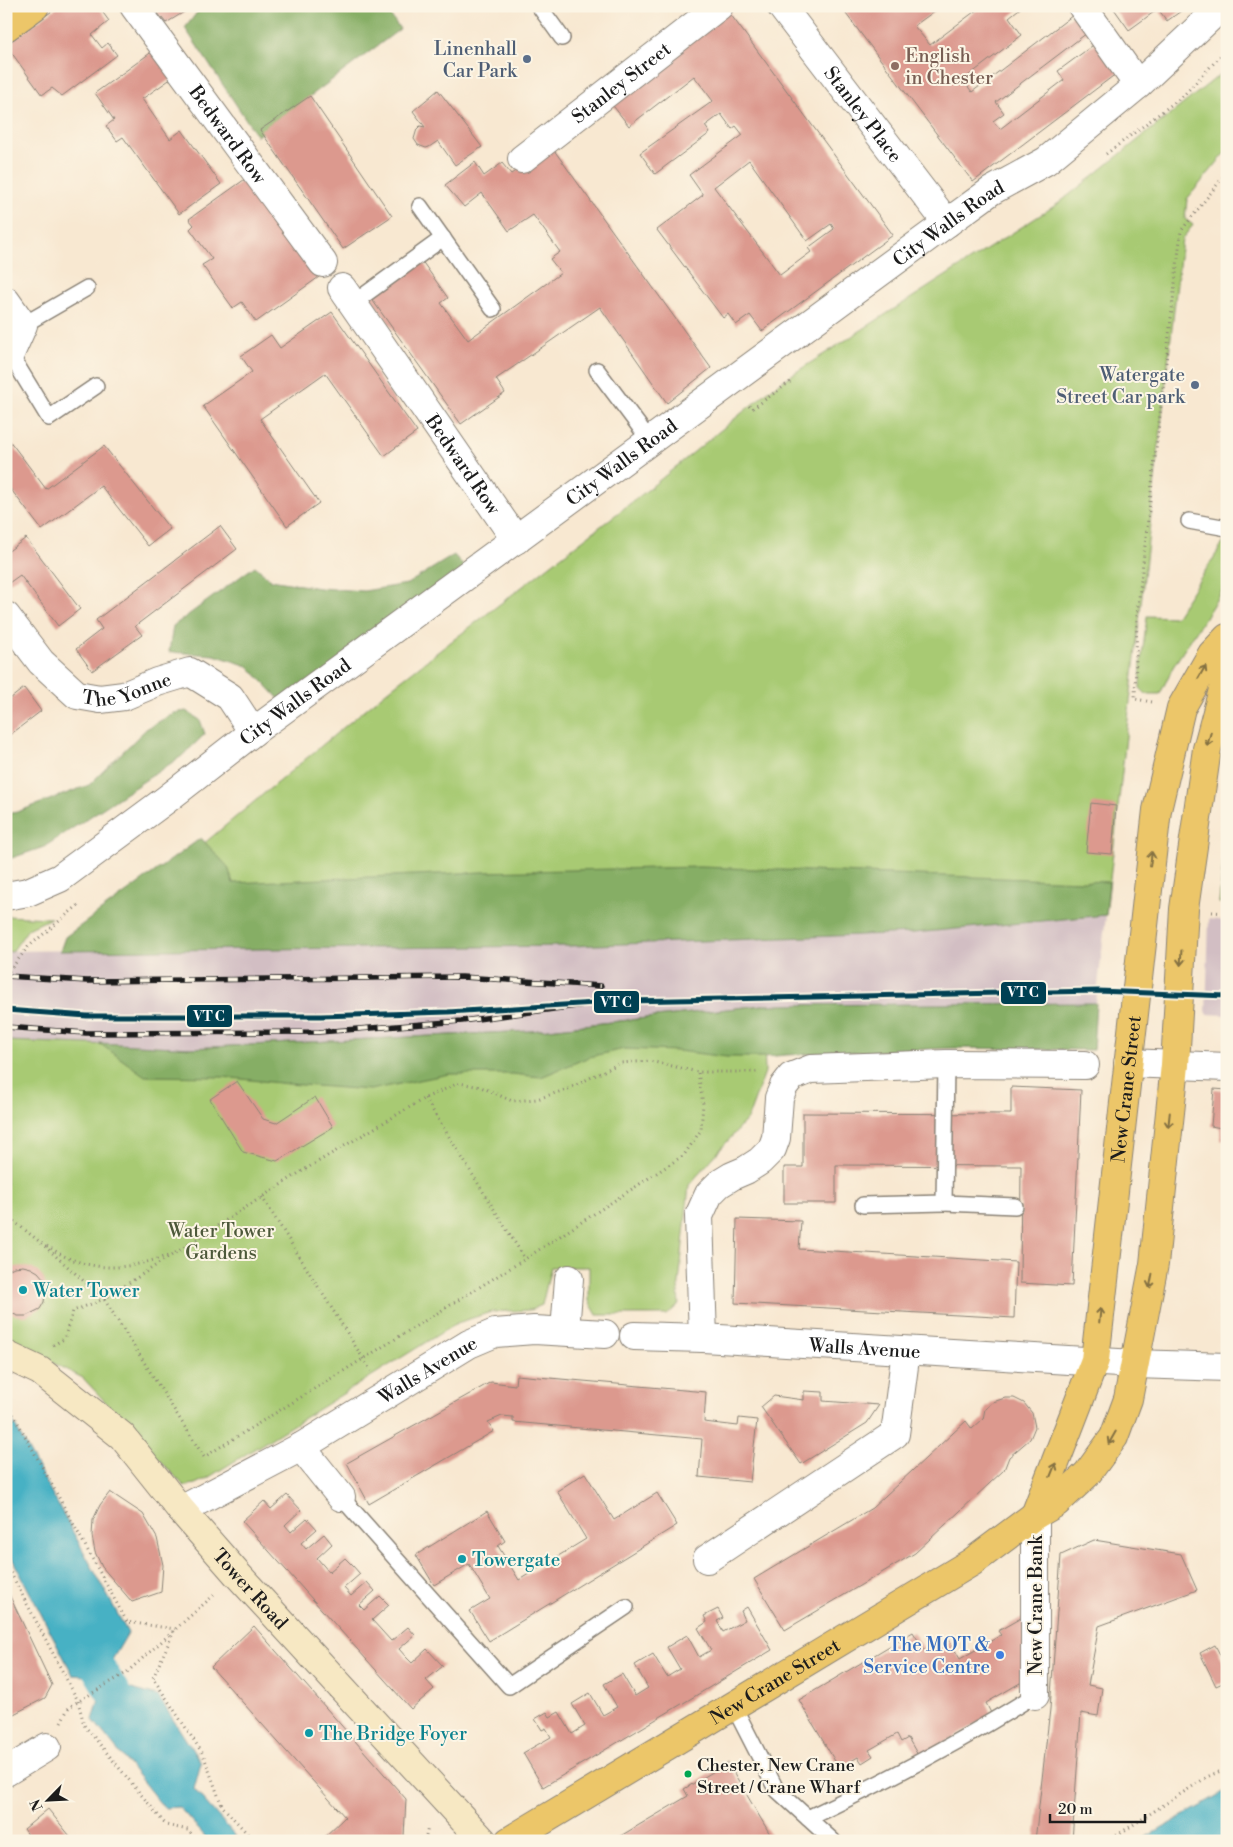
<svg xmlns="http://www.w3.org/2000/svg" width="1233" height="1847" font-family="'Libre Bodoni',serif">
<rect width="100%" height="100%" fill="#fcf5e5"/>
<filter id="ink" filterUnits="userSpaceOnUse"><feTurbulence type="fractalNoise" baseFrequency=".02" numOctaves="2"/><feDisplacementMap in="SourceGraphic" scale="10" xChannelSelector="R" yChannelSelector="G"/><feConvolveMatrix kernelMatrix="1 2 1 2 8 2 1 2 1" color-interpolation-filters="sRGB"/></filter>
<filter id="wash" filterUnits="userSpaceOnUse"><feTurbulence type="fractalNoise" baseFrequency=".0096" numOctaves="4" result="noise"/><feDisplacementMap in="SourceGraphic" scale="20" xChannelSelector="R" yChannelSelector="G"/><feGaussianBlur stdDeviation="1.12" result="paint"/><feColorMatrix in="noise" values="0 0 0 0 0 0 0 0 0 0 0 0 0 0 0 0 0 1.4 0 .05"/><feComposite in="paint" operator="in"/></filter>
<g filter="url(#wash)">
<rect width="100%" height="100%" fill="#f8e8d1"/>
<g fill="#d2bec3">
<polygon points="1106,915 1096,1003 763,1005 531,1031 192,1048 6,1041 6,951 287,948 914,933"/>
<polygon points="1209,919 1227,921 1227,1015 1206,1014"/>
</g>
<g fill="#a8ca73" stroke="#627348">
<polygon points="1227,69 1227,151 1187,199 1185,219 1193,225 1182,239 1106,915 107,924 391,688 645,492 776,385 1059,203"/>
<polygon points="1224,542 1227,543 1227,583 1173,667 1160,694 1146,694 1140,688 1141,664 1147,616 1175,617"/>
<polygon points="1227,822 1227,904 1219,903"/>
<polygon points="6,916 51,918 28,929 12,952 6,951"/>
<polygon points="763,1005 765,1072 748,1118 689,1185 678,1293 679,1304 667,1315 597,1315 589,1301 589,1267 551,1267 542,1305 530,1310 491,1312 457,1323 206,1479 195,1484 184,1486 83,1378 41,1357 6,1344 6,1041 192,1048 531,1031"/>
</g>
<g fill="#86ae65" stroke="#516540">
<polygon points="202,6 384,6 400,29 257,136 185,28"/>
<polygon points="454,555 466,569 283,703 248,666 214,655 169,652 173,626 255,566 271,580 319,588 364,591 407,584"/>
<polygon points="186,711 200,720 205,734 182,756 44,847 6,860 6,814 17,812 89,785 146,729 174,713"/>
<polygon points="201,838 228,867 233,883 483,872 700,867 1109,882 1106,915 914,933 570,946 60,951 65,937"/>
<polygon points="1096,1003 1093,1050 954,1048 786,1055 764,1057 727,1057 678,1051 624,1049 589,1057 541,1077 512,1074 449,1074 370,1090 289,1084 223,1077 145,1076 99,1043 192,1048 531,1031 763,1005"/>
</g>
<g fill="#46b1c4" stroke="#316670">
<polygon points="6,1409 128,1633 109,1665 112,1671 90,1682 85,1676 73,1675 6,1547"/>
<polygon points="120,1686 158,1696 201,1763 194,1789 240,1841 209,1841 179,1807 164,1808 93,1720 100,1696"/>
<polygon points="1227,1791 1227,1841 1139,1841"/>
</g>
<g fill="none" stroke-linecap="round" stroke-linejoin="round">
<polyline stroke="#46b1c4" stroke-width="34" points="79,1636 135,1729"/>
</g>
<g id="blocks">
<g fill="#dc998e" fill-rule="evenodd">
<polygon points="59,6 98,6 109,21 92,35 102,48 108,43 117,55 62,96 52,88 42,95 6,45"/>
<polygon points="152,6 188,6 189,9 166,23"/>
<polygon points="840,6 933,6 936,10 914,26 930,45 982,6 1023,6 1009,17 1022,35 963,80 972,92 1077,12 1091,30 996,102 1004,113 993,121 1000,129 1064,80 1058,71 1100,40 1121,70 973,182"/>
<polygon points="1112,6 1188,6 1167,21 1158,9 1129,30"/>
<path d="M728,11L893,235L762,331L750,315L736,325L728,314L723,318L657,230L703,195L689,175L743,135L736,126L732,129L721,114L705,126L710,133L655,174L640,153L713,101L694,76L629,126L610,102ZM749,160L807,241L831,224L834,229L808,248L811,252L780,275L714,187Z"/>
<polygon points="153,51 172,78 142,99 170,139 182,130 221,184 179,214 123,137 117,141 106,126 114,120 95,93"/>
<polygon points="438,90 482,147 455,165 438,141 429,147 426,148 418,145 414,139 417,129 420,126 425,127 413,111"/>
<polygon points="310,96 392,216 343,249 260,130"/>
<polygon points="551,146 711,368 667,403 600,307 496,379 505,393 461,424 368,294 419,257 448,298 441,303 468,340 561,273 550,259 560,252 533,215 509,231 482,193 464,207 445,185 475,162 484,176 502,163 511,174"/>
<polygon points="248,177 319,277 256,322 242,302 233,308 202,265 212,259 190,229 194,225 189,219"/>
<polygon points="332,312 417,432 384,456 325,373 260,419 319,503 287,526 203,406 252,372 241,356 271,335 280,348"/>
<polygon points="6,436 46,489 104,446 170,529 148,546 101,486 42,530 6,483"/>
<polygon points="220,526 237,549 135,626 142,635 92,671 76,649 102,629 96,620"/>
<polygon points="26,538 80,609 58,626 20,575 6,585 6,553"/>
<polygon points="24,688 41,711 6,738 6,702"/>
<polygon points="1091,803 1116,806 1112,854 1086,852"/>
<polygon points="237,1081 263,1119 276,1123 315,1097 333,1127 277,1161 243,1152 210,1099"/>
<polygon points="1011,1087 1081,1090 1072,1286 1020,1283 1021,1166 836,1165 836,1203 784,1203 784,1167 803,1167 803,1113 1011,1114"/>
<polygon points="1214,1089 1227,1090 1227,1141 1220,1140 1221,1128 1211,1126"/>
<polygon points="737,1219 801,1221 799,1249 1016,1262 1014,1318 735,1303"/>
<polygon points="23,1266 31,1268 38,1272 44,1279 46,1286 44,1302 40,1309 26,1316 18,1316 6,1311 6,1271 14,1267"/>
<polygon points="516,1375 706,1392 704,1422 738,1426 739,1418 757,1420 750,1482 699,1477 702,1439 513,1422 513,1417 502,1416 488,1422 494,1431 369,1504 347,1463 491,1382 515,1385"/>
<polygon points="804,1391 823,1392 823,1401 879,1405 867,1423 801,1464 761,1407 774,1396 804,1400"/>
<polygon points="1005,1398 1014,1398 1024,1403 1032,1413 1035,1427 1030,1439 1009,1457 1004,1470 915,1553 785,1630 754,1579 872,1508 966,1421 972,1429 983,1419 985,1409 993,1402"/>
<polygon points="585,1473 614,1520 657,1493 677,1525 489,1641 470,1611 490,1599 469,1564 434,1585 416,1555 487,1511 505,1541 498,1546 519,1580 586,1539 557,1491"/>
<polygon points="110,1492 143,1514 157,1538 163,1565 161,1592 132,1602 102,1567 95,1552 92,1536 93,1520 100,1505"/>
<polygon points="287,1495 301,1510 285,1525 291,1532 307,1518 317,1529 301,1543 306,1549 324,1534 332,1544 317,1558 329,1572 345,1558 353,1566 360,1574 344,1588 351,1596 367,1582 375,1591 359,1605 364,1610 380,1596 389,1605 372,1620 391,1641 408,1627 415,1635 399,1649 406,1657 412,1663 427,1649 443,1666 426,1680 434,1689 411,1709 242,1521 264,1501 271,1509"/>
<polygon points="1094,1540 1181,1554 1197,1590 1099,1626 1088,1685 1102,1688 1098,1716 1081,1713 1072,1841 1035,1841 1050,1709 1061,1555"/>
<polygon points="6,1588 52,1685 45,1698 6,1718"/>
<polygon points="747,1607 772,1650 543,1787 523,1753 551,1737 546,1728 542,1730 535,1719 547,1712 550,1717 559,1712 572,1734 585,1726 572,1704 590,1693 603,1715 617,1707 604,1684 622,1674 635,1696 648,1688 635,1665 653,1654 667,1677 680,1669 667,1647 687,1635 699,1657 711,1650 698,1628 707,1622 704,1616 718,1609 723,1618 717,1621 723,1632 745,1620 741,1611"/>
<polygon points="1028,1614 1025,1680 986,1703 992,1715 919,1757 908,1738 901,1742 897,1734 869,1750 873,1756 862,1763 858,1757 839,1768 799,1700 913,1632 926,1653 949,1640 960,1659 1001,1635 998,1631"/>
<polygon points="254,1626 406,1799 404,1836 399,1841 320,1841 345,1817 211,1667"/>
<polygon points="1215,1645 1227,1668 1227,1681 1216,1686 1200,1653"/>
<polygon points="728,1763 774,1841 612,1841 688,1796 684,1789"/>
<polygon points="48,1809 74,1841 29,1841 31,1839 24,1829"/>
</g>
</g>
</g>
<g filter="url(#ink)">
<use href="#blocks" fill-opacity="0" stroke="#8a8276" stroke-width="1"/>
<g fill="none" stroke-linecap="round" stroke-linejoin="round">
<g stroke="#8a8276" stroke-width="18">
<g id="lane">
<polyline points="539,6 562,38"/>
<polyline points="420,206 493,309"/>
<polyline points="352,304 443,238"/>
<polyline points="23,325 87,288"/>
<polyline points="10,354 49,418 96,386"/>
<polyline points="597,370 651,442"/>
<polyline points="1189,521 1227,528"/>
<polyline points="944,1203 1015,1206"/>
<polyline points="863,1205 944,1203 946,1064"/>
<polyline points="341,1497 509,1686 626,1607"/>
<polyline points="733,1705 776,1789 833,1841"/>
<path d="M808,1818C886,1781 962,1741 1035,1695"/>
</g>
</g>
<g stroke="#8a8276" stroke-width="30">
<g id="street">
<path id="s1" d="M134,6L323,263"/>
<path id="s2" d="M781,6L947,223"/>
<polyline points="1082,6 1138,85"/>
<path id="s3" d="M522,159L719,6"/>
<path id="s4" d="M342,288L516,540"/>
<polyline points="6,301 23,325 10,354 6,358"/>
<path id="s5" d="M6,616L41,662L77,695L100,699L124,696L157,682L190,672L230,697L253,732"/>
<path id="s6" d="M6,896L28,892L60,878L167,799L253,732L947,223L991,191L1046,161L1138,85L1222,6"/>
<polyline points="1128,1063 1227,1067"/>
<polyline points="565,1331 569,1279"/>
<path id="s7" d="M634,1336L703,1338L1135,1364L1227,1367"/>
<polyline points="703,1338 699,1216 709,1194 719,1184 732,1176 746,1170 760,1161 772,1149 776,1138 779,1098 784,1086 791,1077 811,1069 946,1064 1085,1065"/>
<polyline points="301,1447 341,1497"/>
<path id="s8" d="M181,1510L301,1447L469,1344L495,1333L534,1330L605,1334"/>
<polyline points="1035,1515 1035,1695"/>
<polyline points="707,1559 895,1434 906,1351"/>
<polyline points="6,1772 47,1747"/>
</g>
</g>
<g stroke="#8a8276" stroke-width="30">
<g id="secondary">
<path id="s9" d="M6,1355L40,1371L122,1436L181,1510L237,1574L483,1841"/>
</g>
</g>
<g stroke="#8a8276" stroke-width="30">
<g id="primary">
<path id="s10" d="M1035,1515L1095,1360L1157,810L1181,708L1212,654L1227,638"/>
<path id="s11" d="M509,1841L972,1562L1035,1515L1056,1503L1087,1474L1114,1437L1128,1399L1154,1264L1175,1065L1184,909L1207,749L1227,675"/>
</g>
</g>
<g stroke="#8a8276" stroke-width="30">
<polyline id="highway" points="6,27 35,6"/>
</g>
<g stroke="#8a8276" stroke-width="3" stroke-dasharray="1 4" stroke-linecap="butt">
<polyline points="1106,154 1183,96 1227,49"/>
<polyline points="749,406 752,409 790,382"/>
<polyline points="1152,702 1135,699 1137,615 1181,231 1227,172"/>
<polyline points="1212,912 1227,913"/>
<polyline points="6,975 28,947 81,903"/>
<polyline points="425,1098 525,1259"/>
<polyline points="262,1197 371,1371"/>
<polyline points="6,1215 40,1242 104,1299 204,1457 525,1259 684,1155 701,1130 703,1104 698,1072"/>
<path d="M47,1246C54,1250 62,1256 71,1259C106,1273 135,1267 169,1255"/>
<polyline points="53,1345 64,1339 73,1311 104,1299 299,1173 425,1098 459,1083 481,1087 512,1101 537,1099 568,1089 620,1063 650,1061 698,1072 759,1072"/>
<polyline points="6,1401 127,1622 175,1629"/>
<polyline points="6,1564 78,1701 84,1725 166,1825 188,1830 197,1841"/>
<polyline points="174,1631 153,1678 203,1754 222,1806 254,1841"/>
<polyline points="61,1722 69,1707 126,1673 214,1595"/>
<polyline points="425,1841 428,1827"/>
<polyline points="1108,1841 1207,1777 1227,1768"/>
</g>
<use href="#lane" stroke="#fff" stroke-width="15"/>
<use href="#street" stroke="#fff" stroke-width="28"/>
<use href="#secondary" stroke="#f7e8c3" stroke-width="28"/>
<use href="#primary" stroke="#ecc669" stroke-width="28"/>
<use href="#highway" stroke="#ecc669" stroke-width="28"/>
<g stroke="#1c1c1c" stroke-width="5.5">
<g id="rail">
<polyline points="6,976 87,981 462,977 601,986"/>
<polyline points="6,1027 86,1033 319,1032 462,1021 600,1003"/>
</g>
</g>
<use href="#rail" stroke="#fcf5e5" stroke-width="4" stroke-dasharray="11" stroke-linecap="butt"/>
<g stroke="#fcf5e5" stroke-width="9">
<polyline id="rail-1" points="6,1010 87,1016 321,1016 448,1012 628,1001 1098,991 1227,996"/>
</g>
<use href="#rail-1" stroke="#004153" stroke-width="5"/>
</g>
<defs><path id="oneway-shaft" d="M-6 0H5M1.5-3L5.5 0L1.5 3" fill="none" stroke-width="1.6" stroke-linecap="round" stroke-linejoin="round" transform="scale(1.25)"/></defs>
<g stroke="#847142">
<use href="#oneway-shaft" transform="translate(1202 672) rotate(-60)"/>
<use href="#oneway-shaft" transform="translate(1209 739) rotate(105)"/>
<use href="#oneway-shaft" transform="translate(1151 859) rotate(-83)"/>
<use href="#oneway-shaft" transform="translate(1181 958) rotate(93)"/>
<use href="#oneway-shaft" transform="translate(1169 1120) rotate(96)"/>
<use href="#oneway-shaft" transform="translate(1151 1281) rotate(101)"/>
<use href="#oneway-shaft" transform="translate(1100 1315) rotate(-84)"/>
<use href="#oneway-shaft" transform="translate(1112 1438) rotate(120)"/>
<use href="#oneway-shaft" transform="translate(1053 1470) rotate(-68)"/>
</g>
</g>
<g fill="#5c6f8a" stroke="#fcf5e5" stroke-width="2">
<circle cx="527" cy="59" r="5"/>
<circle cx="1195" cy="385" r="5"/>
</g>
<circle fill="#8d6e63" stroke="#fcf5e5" stroke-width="2" cx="895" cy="66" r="5"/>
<g fill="#0f9aa8" stroke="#fcf5e5" stroke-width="2">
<circle cx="23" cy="1290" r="5"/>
<circle cx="462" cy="1559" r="5"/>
<circle cx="309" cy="1733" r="5"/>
</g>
<circle fill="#3f7fe0" stroke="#fcf5e5" stroke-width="2" cx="1000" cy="1655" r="5"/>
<circle fill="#00a651" stroke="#fcf5e5" stroke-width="2" cx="688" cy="1774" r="4.5"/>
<g text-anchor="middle" stroke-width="4" stroke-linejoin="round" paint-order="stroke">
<g font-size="18" fill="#1c1c1c" stroke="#fcf5e5" text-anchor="start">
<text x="697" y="1771">Chester, New Crane<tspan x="697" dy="22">Street / Crane Wharf</tspan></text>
</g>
<g font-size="19" fill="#4e5e75" stroke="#fcf5e5" text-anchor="end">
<text x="517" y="55">Linenhall<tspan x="517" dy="22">Car Park</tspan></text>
<text x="1185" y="381">Watergate<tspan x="1185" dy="22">Street Car park</tspan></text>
</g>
<g font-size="19" fill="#785e54" stroke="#fcf5e5" text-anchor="start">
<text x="905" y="62">English<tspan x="905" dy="22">in Chester</tspan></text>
</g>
<g font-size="19" fill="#1c1c1c" stroke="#fcf5e5">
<text dy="7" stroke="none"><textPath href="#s3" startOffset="125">Stanley Street</textPath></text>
<text dy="7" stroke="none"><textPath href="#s2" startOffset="136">Stanley Place</textPath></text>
<text dy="7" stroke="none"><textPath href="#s1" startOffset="159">Bedward Row</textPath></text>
<text dy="7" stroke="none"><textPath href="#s6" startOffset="1161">City Walls Road</textPath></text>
<text dy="7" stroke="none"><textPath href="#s6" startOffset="756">City Walls Road</textPath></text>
<text dy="7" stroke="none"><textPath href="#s4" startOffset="214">Bedward Row</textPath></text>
<text dy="7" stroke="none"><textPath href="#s5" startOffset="158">The Yonne</textPath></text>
<text dy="7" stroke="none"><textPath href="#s6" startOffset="351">City Walls Road</textPath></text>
<text dy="7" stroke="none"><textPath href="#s10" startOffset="439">New Crane Street</textPath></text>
<text dy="7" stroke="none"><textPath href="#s7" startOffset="231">Walls Avenue</textPath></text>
<text dy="7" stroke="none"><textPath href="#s8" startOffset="284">Walls Avenue</textPath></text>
<text dy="7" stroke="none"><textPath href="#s9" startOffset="342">Tower Road</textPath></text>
<text transform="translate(1035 1605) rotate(-90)" y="7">New Crane Bank</text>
<text dy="7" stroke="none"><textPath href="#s11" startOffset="310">New Crane Street</textPath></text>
</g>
<g font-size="19" fill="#4d593a" stroke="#fcf5e5">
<text x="221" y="1237">Water Tower<tspan x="221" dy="22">Gardens</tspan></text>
</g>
<g font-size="19" fill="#0d838f" stroke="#fcf5e5" text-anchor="start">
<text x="33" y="1297">Water Tower</text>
<text x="472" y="1566">Towergate</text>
<text x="319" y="1740">The Bridge Foyer</text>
</g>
<g font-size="19" fill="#366cbe" stroke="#fcf5e5" text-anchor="end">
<text x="990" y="1651">The MOT &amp;<tspan x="990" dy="22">Service Centre</tspan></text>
</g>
</g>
<g stroke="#fcf5e5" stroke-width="2">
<rect x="1000" y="981" width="47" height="24" rx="5" fill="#004153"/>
<rect x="593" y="990" width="47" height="24" rx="5" fill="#004153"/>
<rect x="186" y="1004" width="47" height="24" rx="5" fill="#004153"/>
</g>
<g font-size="14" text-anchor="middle" font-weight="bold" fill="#fff">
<text x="1023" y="997">VT C</text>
<text x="616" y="1007">VT C</text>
<text x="209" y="1021">VT C</text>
</g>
<rect width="1233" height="1847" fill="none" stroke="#fcf5e5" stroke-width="25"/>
<g transform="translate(48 1800) rotate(246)" stroke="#fcf5e5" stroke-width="4" paint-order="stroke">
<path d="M0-4L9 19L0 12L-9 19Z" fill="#1c1c1c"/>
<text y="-8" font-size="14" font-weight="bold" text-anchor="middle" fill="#1c1c1c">N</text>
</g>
<path d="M1050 1814v8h95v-8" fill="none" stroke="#1c1c1c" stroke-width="2.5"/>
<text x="1058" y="1814" font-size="15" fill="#1c1c1c" stroke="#fcf5e5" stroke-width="4" paint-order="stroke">20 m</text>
</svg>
